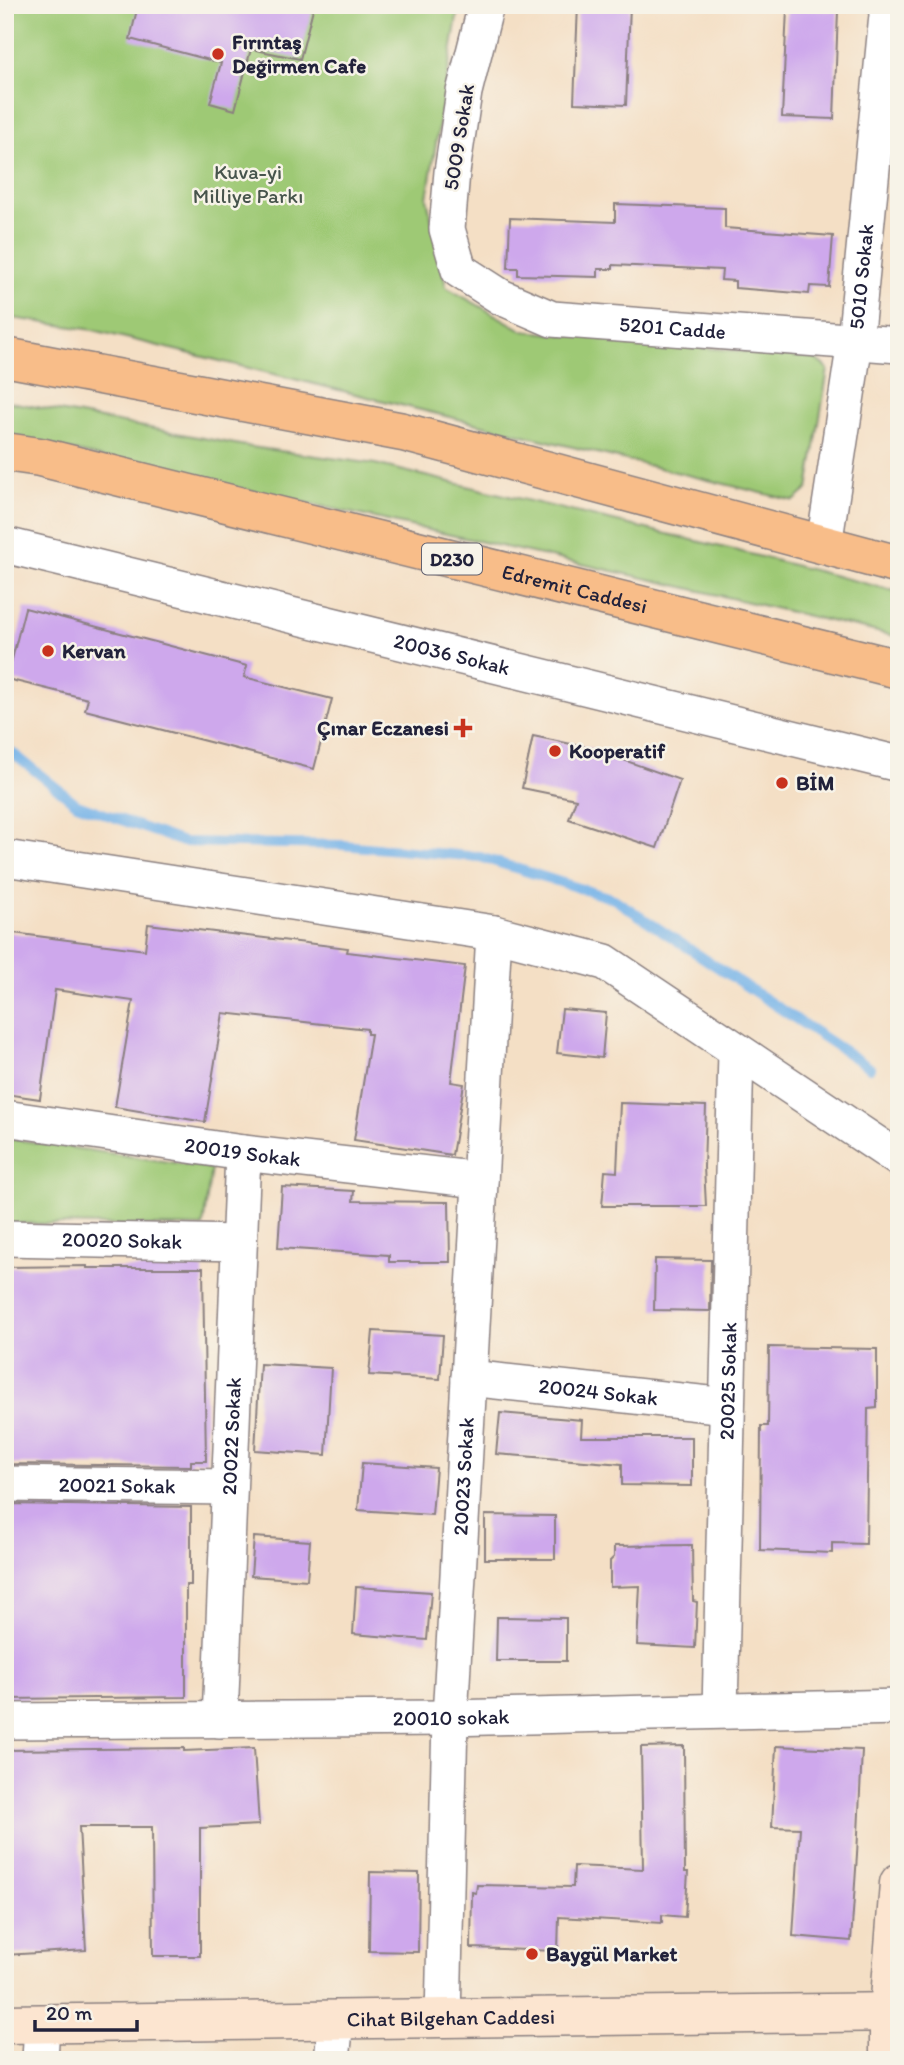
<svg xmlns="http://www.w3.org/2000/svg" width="904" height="2065" font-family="Itim,sans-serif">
<rect width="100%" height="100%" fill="#f7f3e8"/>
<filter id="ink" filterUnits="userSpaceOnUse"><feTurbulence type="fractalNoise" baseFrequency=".0143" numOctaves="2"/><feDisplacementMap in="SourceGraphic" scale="14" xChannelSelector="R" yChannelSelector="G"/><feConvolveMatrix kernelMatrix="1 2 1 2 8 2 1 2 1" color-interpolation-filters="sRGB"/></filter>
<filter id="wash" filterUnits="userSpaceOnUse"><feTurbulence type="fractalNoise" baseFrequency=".00686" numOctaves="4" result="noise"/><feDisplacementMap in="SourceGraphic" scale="28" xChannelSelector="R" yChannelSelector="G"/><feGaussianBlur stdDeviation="1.57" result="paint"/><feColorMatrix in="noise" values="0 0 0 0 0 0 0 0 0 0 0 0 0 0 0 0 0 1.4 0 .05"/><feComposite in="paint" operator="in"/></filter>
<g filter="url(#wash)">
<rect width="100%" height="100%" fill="#f4dfc5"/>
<g fill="#9ec975" stroke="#607658" stroke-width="2">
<polygon points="5,5 459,5 427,198 446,287 524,331 814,358 828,369 808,489 794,501 93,330 5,317"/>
<polygon points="5,401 251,447 375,464 734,550 899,592 899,637 640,577 5,436"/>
<polygon points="5,1138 211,1168 203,1227 5,1223"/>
</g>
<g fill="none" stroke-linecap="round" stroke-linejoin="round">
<polyline stroke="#76b3e8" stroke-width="10" points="5,747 77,804 183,842 342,845 480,857 614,899 870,1068"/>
</g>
<g id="blocks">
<g fill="#cea8ec">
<polygon points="138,5 314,5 300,59 251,49 235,110 210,103 221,63 130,39"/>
<polygon points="578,5 630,5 626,105 574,103"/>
<polygon points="787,9 838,11 834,119 782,117"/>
<polygon points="615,204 725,208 725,228 833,236 829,287 810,286 809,294 735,288 735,281 721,280 722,270 613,265 613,269 598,269 598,277 518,275 518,268 508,268 510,218 615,222"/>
<polygon points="25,608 247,666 244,677 332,699 314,769 85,710 88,699 7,679"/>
<polygon points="533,736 590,748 680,780 657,848 569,819 576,799 522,788"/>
<polygon points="148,924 348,948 347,952 465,966 451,1082 464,1084 452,1155 354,1140 371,1034 367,1034 367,1029 223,1013 205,1122 115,1107 133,1001 55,990 40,1099 5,1094 5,932 145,950"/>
<polygon points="562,1009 606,1013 602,1058 557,1053"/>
<polygon points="620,1103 706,1106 704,1167 706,1206 602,1206 605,1171 617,1172"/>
<polygon points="282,1187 354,1191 353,1201 449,1202 450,1262 389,1262 389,1255 278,1248"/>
<polygon points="655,1259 711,1260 710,1311 654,1310"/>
<polygon points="87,1266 87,1268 203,1268 206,1461 191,1461 191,1466 5,1464 5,1267"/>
<polygon points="373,1331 443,1335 440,1379 369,1375"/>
<polygon points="769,1347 877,1349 877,1408 868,1409 866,1544 832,1543 832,1553 760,1550 761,1426 768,1426"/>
<polygon points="260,1364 331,1368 326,1455 255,1450"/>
<polygon points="500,1413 582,1420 581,1437 692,1437 692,1486 622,1485 622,1464 496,1454"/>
<polygon points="362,1463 436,1468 432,1515 358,1510"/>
<polygon points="5,1504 191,1507 191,1585 186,1585 186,1697 5,1699"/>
<polygon points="485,1515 555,1516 555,1559 485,1559"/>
<polygon points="254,1537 310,1541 307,1580 251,1576"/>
<polygon points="692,1545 693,1601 697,1602 695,1648 637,1645 640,1586 610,1587 610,1561 614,1557 614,1546"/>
<polygon points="356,1587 431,1592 427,1640 353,1634"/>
<polygon points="497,1617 566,1618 566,1661 496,1661"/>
<polygon points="684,1746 685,1872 688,1872 685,1917 662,1915 662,1923 559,1917 558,1951 471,1948 472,1892 476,1893 477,1885 573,1887 574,1866 643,1869 641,1747"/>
<polygon points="776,1746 862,1750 857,1855 851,1941 793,1936 800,1828 772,1827"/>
<polygon points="184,1748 184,1751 254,1748 259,1825 200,1828 200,1956 153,1956 152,1827 79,1827 86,1950 5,1955 5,1750"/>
<polygon points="370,1872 419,1873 418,1952 369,1951"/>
</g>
</g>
</g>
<g filter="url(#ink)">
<use href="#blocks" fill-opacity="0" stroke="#8b8080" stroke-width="2"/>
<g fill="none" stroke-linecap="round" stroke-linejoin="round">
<g stroke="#8b8080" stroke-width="38">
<g id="street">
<path id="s1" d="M486,5L464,92L452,172L447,229L459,270L501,297L552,319L899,345"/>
<path id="s2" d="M5,545L899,764"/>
<path id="s3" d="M824,545L855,342L888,5"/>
<polyline points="5,858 494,933 605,962 899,1159"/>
<path id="s4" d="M5,1118L243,1153L480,1180"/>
<path id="s5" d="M5,1238L239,1243"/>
<path id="s6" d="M469,1378L727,1406"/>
<path id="s7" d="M5,1484L229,1487"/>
<path id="s8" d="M720,1710L736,1052"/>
<path id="s9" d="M220,1720L243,1153"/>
<path id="s10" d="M5,1721L450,1718L899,1707"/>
<path id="s11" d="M443,2018L450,1718L494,933"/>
<polyline points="40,2060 42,2023"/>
<polyline points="332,2060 336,2020"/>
</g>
</g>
<g stroke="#8b8080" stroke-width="41">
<g id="secondary">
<path id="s12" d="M5,2024L899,2012"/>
<polyline points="889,2060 889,2012 899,1883"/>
</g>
</g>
<g stroke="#8b8080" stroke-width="41">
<g id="highway">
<polyline points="5,357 403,432 899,565"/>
<path id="s13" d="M5,452L40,457L899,669"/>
</g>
</g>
<use href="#street" stroke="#fff" stroke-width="35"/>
<use href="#secondary" stroke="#fce5d0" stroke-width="38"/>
<use href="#highway" stroke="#f8bd89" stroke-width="38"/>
</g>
</g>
<g fill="#c8321e" stroke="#f7f3e8" stroke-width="2.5">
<circle cx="218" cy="54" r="7"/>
<circle cx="48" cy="651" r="7"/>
<path d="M459.5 717.5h7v7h7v7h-7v7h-7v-7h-7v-7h7z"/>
<circle cx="555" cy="751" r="7"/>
<circle cx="782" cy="783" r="7"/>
<circle cx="532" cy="1954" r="7"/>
</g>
<g text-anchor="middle" stroke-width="5" stroke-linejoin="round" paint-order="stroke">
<rect fill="#f7f3e8" stroke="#62616f" stroke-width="2" x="422" y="543.5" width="60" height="31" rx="5"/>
<g font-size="19" font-weight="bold" fill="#22223b">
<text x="452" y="566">D230</text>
</g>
<g font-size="21" font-weight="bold" fill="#22223b" stroke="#f7f3e8" text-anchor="start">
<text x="232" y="49">Fırıntaş<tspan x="232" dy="24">Değirmen Cafe</tspan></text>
<text x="62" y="658">Kervan</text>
<text x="449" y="735" text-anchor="end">Çınar Eczanesi</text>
<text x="569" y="758">Kooperatif</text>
<text x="796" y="790">BİM</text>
<text x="546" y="1961">Baygül Market</text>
</g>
<g font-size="21" fill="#22223b" stroke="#f7f3e8">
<text transform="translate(459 137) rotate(-81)" y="7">5009 Sokak</text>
<text dy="7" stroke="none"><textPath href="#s3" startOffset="271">5010 Sokak</textPath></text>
<text dy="7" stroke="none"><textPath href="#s1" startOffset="497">5201 Cadde</textPath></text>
<text dy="7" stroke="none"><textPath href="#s13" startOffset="586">Edremit Caddesi</textPath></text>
<text dy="7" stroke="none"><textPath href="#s2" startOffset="460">20036 Sokak</textPath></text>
<text dy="7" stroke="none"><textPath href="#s4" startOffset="240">20019 Sokak</textPath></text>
<text dy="7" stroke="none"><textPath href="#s5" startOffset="117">20020 Sokak</textPath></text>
<text dy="7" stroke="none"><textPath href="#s8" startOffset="329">20025 Sokak</textPath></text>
<text dy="7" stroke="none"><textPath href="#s6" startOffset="130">20024 Sokak</textPath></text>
<text dy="7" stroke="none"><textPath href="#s9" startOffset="284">20022 Sokak</textPath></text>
<text dy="7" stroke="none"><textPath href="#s11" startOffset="542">20023 Sokak</textPath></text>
<text dy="7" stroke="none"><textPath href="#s7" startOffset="112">20021 Sokak</textPath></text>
<text dy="7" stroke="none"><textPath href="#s10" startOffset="446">20010 sokak</textPath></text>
<text dy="7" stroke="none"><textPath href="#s12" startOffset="446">Cihat Bilgehan Caddesi</textPath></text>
</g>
<g font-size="21" fill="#47544c" stroke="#f7f3e8">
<text x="248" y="179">Kuva-yi<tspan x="248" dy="24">Milliye Parkı</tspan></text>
</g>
</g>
<rect width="904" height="2065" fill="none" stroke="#f7f3e8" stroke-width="28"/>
<path d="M35 2020v10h102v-10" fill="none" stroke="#22223b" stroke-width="3.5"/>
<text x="46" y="2020" font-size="21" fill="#22223b" stroke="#f7f3e8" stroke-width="5" paint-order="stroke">20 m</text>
</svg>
